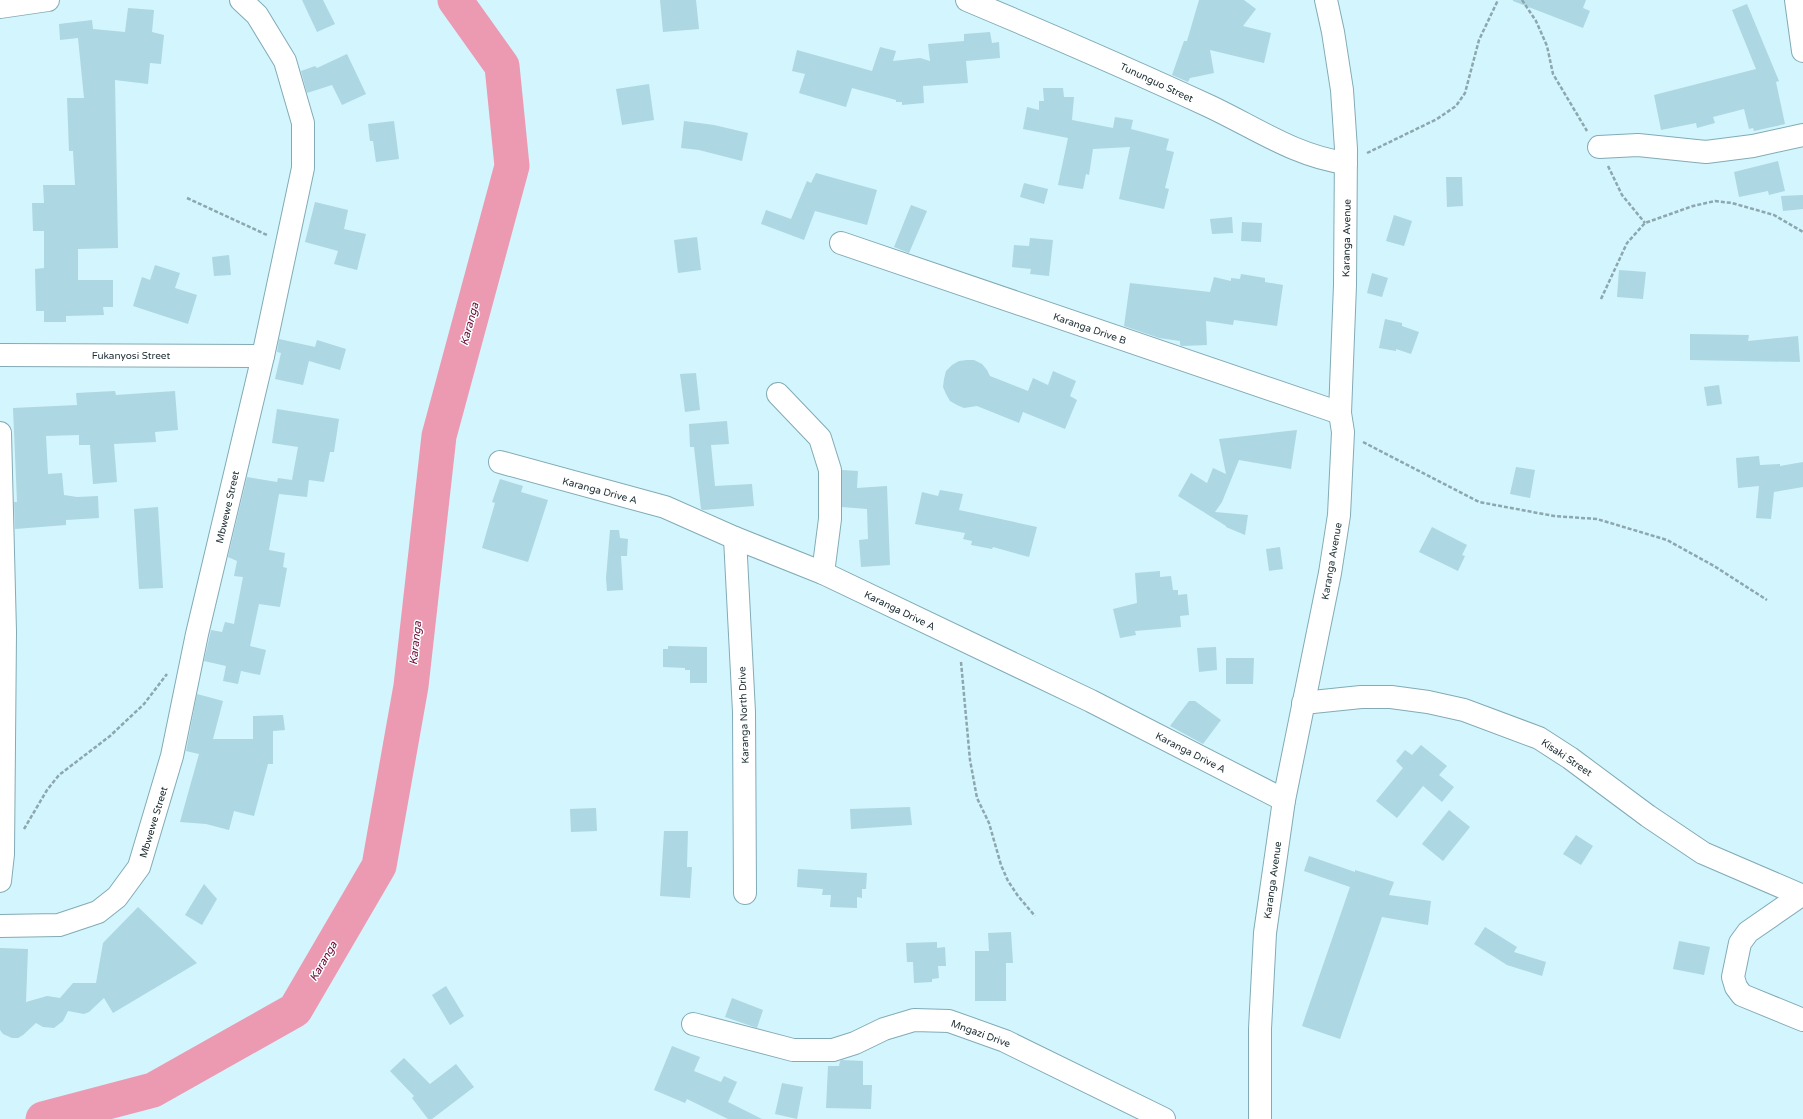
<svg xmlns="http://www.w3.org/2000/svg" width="1803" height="1119" font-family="'Varela Round',sans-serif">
<rect width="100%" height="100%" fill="#d3f5fe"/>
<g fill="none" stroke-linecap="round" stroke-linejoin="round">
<polyline stroke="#eb9ab1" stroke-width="35" points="43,1119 153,1090 295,1010 379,866 411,686 439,436 512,166 502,66 455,0"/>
</g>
<g fill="#add7e2">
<polygon points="302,0 323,0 335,24 317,32"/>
<polygon points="660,0 696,0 699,29 663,32"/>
<polygon points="1199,0 1244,0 1256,9 1243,26 1271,33 1264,63 1210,50 1214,73 1190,78 1188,82 1172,75 1184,41 1187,41"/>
<polygon points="1513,0 1586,0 1583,8 1590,11 1583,28 1513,1"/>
<polygon points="1747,4 1779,81 1776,82 1785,124 1754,131 1753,128 1749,129 1744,109 1713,117 1715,123 1697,128 1696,123 1661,130 1654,95 1756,69 1732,10"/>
<polygon points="128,8 154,10 152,32 164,35 161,64 150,63 148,84 115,80 118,248 78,249 78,280 113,280 113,307 103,307 104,315 66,316 66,322 44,322 44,311 36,311 35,269 44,268 44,231 33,231 32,203 44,203 43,185 75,185 73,151 69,151 67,98 84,98 78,38 60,40 59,24 92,20 93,29 125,32"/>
<polygon points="990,32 992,43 999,42 1000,58 966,61 968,83 923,86 924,103 902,105 902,102 896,102 896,100 852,88 846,107 799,93 805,74 792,71 797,50 872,71 880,47 896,51 893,61 920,58 930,61 928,44 964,41 964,34"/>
<polygon points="347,54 366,94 342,105 332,85 307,93 301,71 315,66 317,68"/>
<polygon points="649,84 654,120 622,125 616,89"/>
<polygon points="1043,88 1063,88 1064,97 1074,97 1072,120 1113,128 1115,117 1133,120 1131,129 1169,139 1166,150 1174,152 1165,188 1169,189 1164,209 1119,199 1130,147 1093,149 1089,175 1086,174 1083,189 1058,185 1068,138 1023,129 1027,107 1039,110 1039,101 1044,101"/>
<polygon points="394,121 399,159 376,162 373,141 370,141 368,124"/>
<polygon points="684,121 714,125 748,133 742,161 699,150 681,148"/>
<polygon points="1778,161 1785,191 1769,195 1768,191 1739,197 1734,172"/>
<polygon points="816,173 877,190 867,225 815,211 804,240 761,224 766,210 791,219 807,181 811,183"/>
<polygon points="1446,177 1462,177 1463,206 1447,207"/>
<polygon points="1024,183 1048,189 1044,204 1020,197"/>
<polygon points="1803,195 1803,209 1783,211 1781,196"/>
<polygon points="315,202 348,210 344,229 366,234 357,270 334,264 338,251 305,242"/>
<polygon points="911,205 927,211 909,253 894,247"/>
<polygon points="1394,215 1412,221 1404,246 1386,241"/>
<polygon points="1232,217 1233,233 1212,234 1210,219"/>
<polygon points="1242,222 1262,223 1261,242 1241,241"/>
<polygon points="697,237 701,270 678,273 674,240"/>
<polygon points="1030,238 1053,240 1049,276 1030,274 1031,269 1012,267 1014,245 1029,246"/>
<polygon points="229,255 231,275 214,276 212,257"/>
<polygon points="155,265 180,273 175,288 197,295 188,324 133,306 142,277 150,280"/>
<polygon points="1619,270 1646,272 1643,299 1617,297"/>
<polygon points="1372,273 1388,278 1382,297 1367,293"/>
<polygon points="1241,274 1265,278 1265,282 1283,285 1277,326 1234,320 1233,325 1206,321 1207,345 1182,346 1180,345 1180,341 1159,338 1124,326 1130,283 1210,292 1214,277 1231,281 1231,278 1240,279"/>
<polygon points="1385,319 1402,323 1402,326 1419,332 1411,354 1396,349 1396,351 1379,348"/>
<polygon points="1690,334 1749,335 1748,341 1798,336 1800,362 1690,360"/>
<polygon points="279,339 315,347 317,340 346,349 340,370 309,361 303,385 275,379 281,353 277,352"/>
<polygon points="967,360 974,360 982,364 987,370 990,376 1028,391 1033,378 1048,385 1053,371 1076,381 1070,396 1077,400 1065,429 1023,412 1019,423 977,406 964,408 957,405 950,401 946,394 943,387 944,379 946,371 952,365 959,361"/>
<polygon points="696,373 700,410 685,412 680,374"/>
<polygon points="1719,385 1722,404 1707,406 1704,387"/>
<polygon points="115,391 116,395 175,391 178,430 155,432 156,442 114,444 117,482 93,484 90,445 79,445 79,435 46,436 48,474 62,473 64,495 77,497 98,496 99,518 66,520 66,525 15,529 14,502 17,502 13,408 77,405 76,393"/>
<polygon points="277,409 339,419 334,452 330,452 324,482 309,480 307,497 279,494 269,550 285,553 283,567 287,568 280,607 259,604 250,646 266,650 260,675 241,671 238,684 223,681 226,666 204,661 211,630 222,632 225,622 234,624 243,577 234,576 237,561 228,557 247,477 277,482 278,478 292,480 298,447 272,443"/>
<polygon points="727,421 729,444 711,445 715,486 752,484 754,506 703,510 701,509 694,447 690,447 689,424"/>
<polygon points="1297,430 1291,469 1239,460 1222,502 1215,512 1248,515 1245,535 1226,527 1226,526 1178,496 1191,473 1207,483 1213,468 1226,474 1219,439"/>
<polygon points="1759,456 1760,465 1780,464 1780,466 1803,462 1803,487 1774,492 1771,519 1756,518 1759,486 1738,488 1736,458"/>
<polygon points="1516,467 1535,470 1530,498 1510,494"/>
<polygon points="842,470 858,471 857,488 887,486 890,565 861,567 859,540 868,539 867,509 842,507"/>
<polygon points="500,479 523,486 521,492 548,500 528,562 482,548 495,503 492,502"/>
<polygon points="940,490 963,494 959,510 1037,527 1029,557 993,547 992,549 971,545 972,541 963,539 965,533 915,524 922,492 938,496"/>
<polygon points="158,507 163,588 139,589 134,509"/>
<polygon points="1432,527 1467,545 1462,555 1465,556 1458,571 1419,552"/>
<polygon points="610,530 619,530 620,538 628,539 627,556 621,556 623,590 607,591 606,578"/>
<polygon points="1280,547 1283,569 1269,571 1266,549"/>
<polygon points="1160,571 1160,577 1171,576 1173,590 1178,590 1178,595 1187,594 1189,615 1180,616 1181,627 1135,631 1136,635 1120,638 1113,609 1137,603 1135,573"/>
<polygon points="668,646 707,647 707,683 690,683 690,670 685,670 685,668 663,667 663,649 668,649"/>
<polygon points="1216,647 1217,670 1199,672 1197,648"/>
<polygon points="1226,658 1254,658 1253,684 1226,684"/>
<polygon points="197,694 223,701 213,739 253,739 253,716 283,715 285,730 273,731 273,764 268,764 254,816 234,811 229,830 206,824 180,822 199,754 186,751"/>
<polygon points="1189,701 1195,701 1221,720 1203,744 1170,726"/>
<polygon points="1421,745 1447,766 1439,775 1454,787 1442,802 1423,786 1397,818 1376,801 1403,768 1396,761 1405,750 1412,755"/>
<polygon points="910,807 912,825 851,829 850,809"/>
<polygon points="596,808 597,831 571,832 570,809"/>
<polygon points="1449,810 1470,827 1443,861 1422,844"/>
<polygon points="664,831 688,831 687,867 692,867 690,898 660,896"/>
<polygon points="1576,835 1593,846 1581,865 1563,854"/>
<polygon points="1309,856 1355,872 1355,870 1394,882 1389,895 1431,901 1428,925 1382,917 1340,1039 1302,1026 1350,887 1304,871"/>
<polygon points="798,869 867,873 866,889 862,889 862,898 857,897 857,908 830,907 831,895 822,895 823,889 797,887"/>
<polygon points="204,884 217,899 202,925 185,915"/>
<polygon points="138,907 197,963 113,1013 104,998 89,1012 84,1014 68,1011 63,1021 54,1028 43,1027 36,1023 23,1035 18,1038 12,1038 3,1034 0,1030 0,948 28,949 26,1002 47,996 60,998 73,983 96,983 103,943"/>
<polygon points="1485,927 1517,947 1514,952 1546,962 1542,976 1507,965 1474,944"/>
<polygon points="1011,932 1013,963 1006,963 1006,1001 975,1001 975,951 989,951 988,933"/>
<polygon points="1679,941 1710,947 1704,975 1673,969"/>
<polygon points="937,942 937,948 945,947 946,966 938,966 939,978 932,979 932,982 914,983 913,962 907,962 906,943"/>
<polygon points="446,986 464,1016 450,1025 432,995"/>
<polygon points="732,998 763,1010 757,1028 725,1017"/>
<polygon points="672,1046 700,1057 694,1071 721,1082 724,1076 737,1082 728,1102 762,1119 728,1119 687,1099 685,1103 654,1090"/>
<polygon points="404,1058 430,1084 456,1064 474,1087 432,1119 428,1119 412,1098 414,1096 390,1071"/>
<polygon points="842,1060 863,1061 863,1085 872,1085 871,1109 826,1108 828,1066 839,1066 840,1061"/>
<polygon points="782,1083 803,1087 797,1119 775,1114"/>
</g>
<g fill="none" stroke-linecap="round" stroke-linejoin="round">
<g stroke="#82abb6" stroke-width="24">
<g id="minor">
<path d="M967,0C1048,34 1129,69 1209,106C1254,127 1297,157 1346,163"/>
<polyline points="1796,0 1803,51"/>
<polyline points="0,7 48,0"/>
<polyline points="1599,147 1638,145 1706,152 1753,146 1803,135"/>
<polyline points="841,243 1340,413"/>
<polyline points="0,355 263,356"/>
<polyline points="778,394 820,438 830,470 830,519 823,573"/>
<polyline points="0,433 5,632 3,854 0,881"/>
<polyline points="500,462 665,507 735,538 823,573 1091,701 1284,800"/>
<polyline points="735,538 744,712 745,893"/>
<polyline points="1303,703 1361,697 1391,697 1428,702 1464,710 1539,738 1570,758 1648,816 1703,853 1803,896"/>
<polyline points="1800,896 1748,932 1740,943 1733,977 1736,987 1742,995 1803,1020"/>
<polyline points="0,926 59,925 98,912 117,897 139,867 172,756 197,634 263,356 303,168 303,123 285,61 257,15 241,0"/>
<polyline points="693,1024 793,1050 833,1050 855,1043 884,1029 914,1020 949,1021 1005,1041 1164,1119"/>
<polyline points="1260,1119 1260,1029 1265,933 1284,800 1330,573 1339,515 1343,432 1340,413 1345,285 1346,149 1342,90 1333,32 1326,0"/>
</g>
</g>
<g stroke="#8ca7ae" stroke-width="2.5" stroke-dasharray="4 2" stroke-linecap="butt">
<polyline points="1522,0 1536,21 1547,46 1553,74 1587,131"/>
<polyline points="1367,153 1437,119 1456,106 1465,93 1479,40 1498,0"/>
<polyline points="1608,166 1622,195 1645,223"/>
<polyline points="187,198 267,235"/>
<polyline points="1601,299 1627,243 1645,223 1693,206 1715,201 1732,203 1774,215 1803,232"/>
<polyline points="1363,442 1479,502 1554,516 1597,519 1667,540 1714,566 1767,600"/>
<polyline points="961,662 970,760 977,798 989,823 1001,865 1008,881 1018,896 1035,916"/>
<polyline points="24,829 47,790 59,775 110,736 144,704 167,674"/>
</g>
<use href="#minor" stroke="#fff" stroke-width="22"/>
</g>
<g text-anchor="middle" stroke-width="3" stroke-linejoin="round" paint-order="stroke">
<g font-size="10" fill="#213236" stroke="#fff">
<text transform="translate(1157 82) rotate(25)" y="4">Tununguo Street</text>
<text transform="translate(1346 238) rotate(-89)" y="4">Karanga Avenue</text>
<text transform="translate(1090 328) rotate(19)" y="4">Karanga Drive B</text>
<text x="131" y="359">Fukanyosi Street</text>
<text transform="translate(600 490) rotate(15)" y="4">Karanga Drive A</text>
<text transform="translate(227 507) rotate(-77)" y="4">Mbwewe Street</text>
<text transform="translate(1331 561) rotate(-80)" y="4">Karanga Avenue</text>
<text transform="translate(900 610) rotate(26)" y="4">Karanga Drive A</text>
<text transform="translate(743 715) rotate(-92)" y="4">Karanga North Drive</text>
<text transform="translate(1191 752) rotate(27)" y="4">Karanga Drive A</text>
<text transform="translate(1567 757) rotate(34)" y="4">Kisaki Street</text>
<text transform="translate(153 822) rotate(-73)" y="4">Mbwewe Street</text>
<text transform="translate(1272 880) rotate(-82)" y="4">Karanga Avenue</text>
<text transform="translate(981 1033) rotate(20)" y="4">Mngazi Drive</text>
</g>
<g font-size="11" font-style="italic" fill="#670533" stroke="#fff">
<text transform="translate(469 324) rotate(-75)" y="4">Karanga</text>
<text transform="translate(415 643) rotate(-84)" y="4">Karanga</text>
<text transform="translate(323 961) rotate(-60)" y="4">Karanga</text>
</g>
</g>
</svg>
